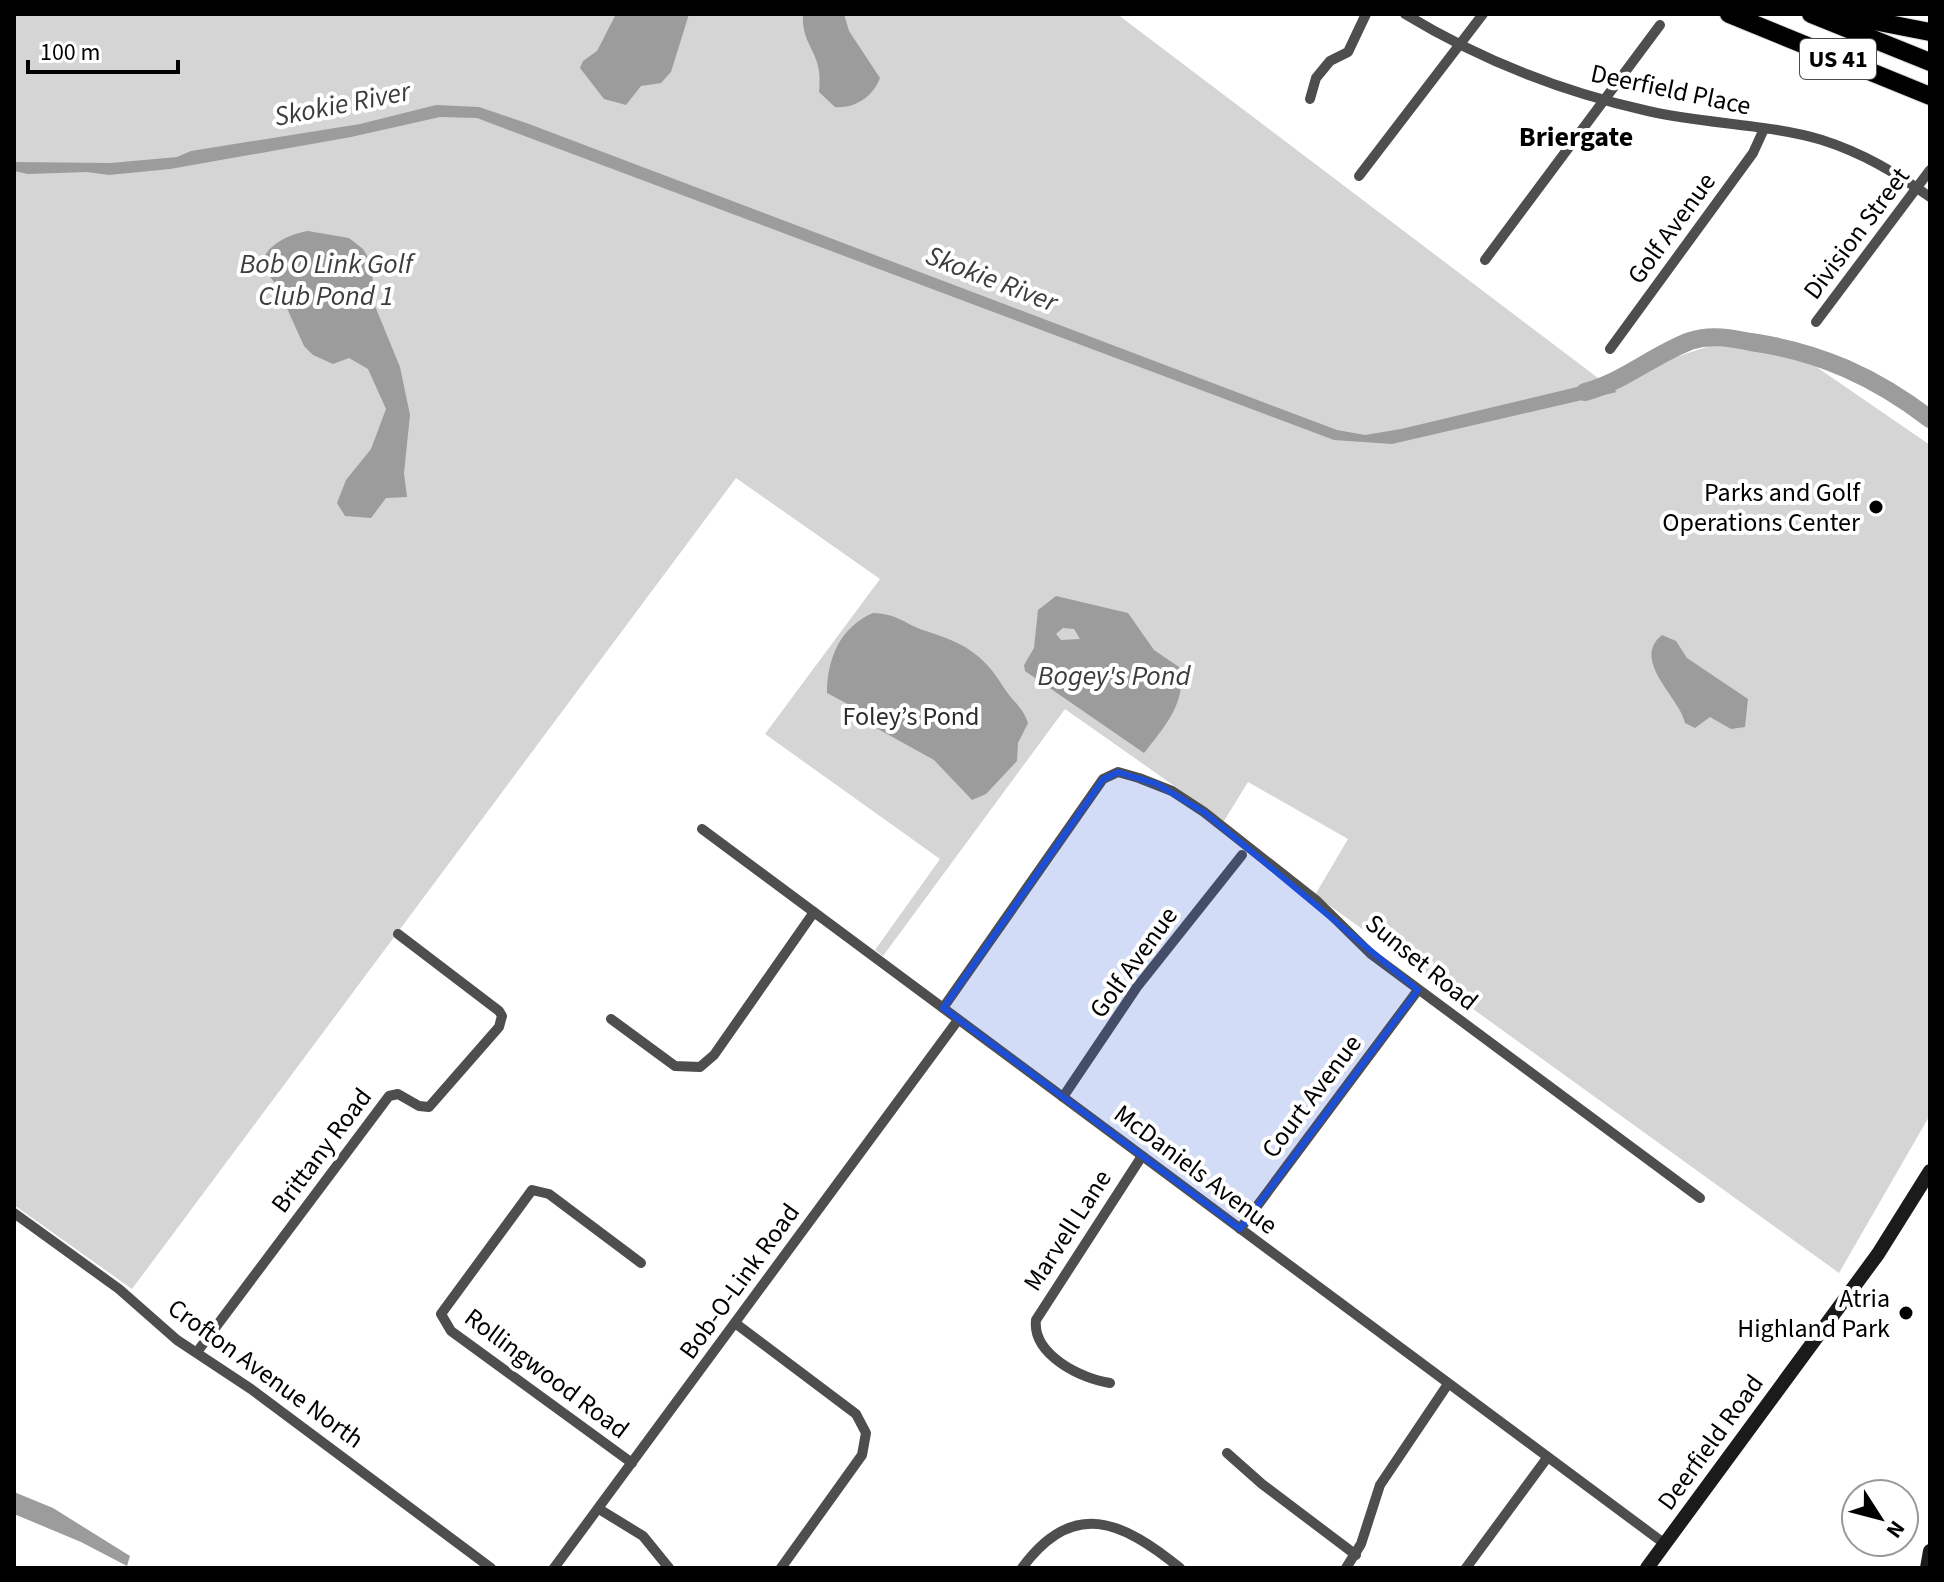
<svg xmlns="http://www.w3.org/2000/svg" width="1944" height="1582" font-family="'Source Sans 3',sans-serif">
<rect width="100%" height="100%" fill="#fff"/>
<polygon fill="#d5d5d5" points="14,14 1117,14 1602,381 1719,343 1802,357 1930,445 1930,1115 1839,1273 1315,895 1348,839 1248,782 1224,821 1065,709 883,956 875,950 940,859 765,734 880,579 736,478 132,1289 14,1205"/>
<g fill="#9c9c9c" fill-rule="evenodd">
<polygon points="616,14 689,14 671,72 661,83 641,86 626,105 604,99 580,68 583,61 597,51"/>
<path d="M803,14H844L849,31L880,78C873,97 854,109 835,107L819,92C824,51 801,48 803,14Z"/>
<polygon points="436,105 479,107 529,124 1337,430 1365,435 1401,429 1602,381 1617,392 1392,444 1334,440 477,118 440,117 351,137 170,169 109,175 87,172 28,174 14,171 14,162 111,163 177,157 191,151 360,124"/>
<path d="M308,231L349,238L363,249L371,262L375,306L400,367L410,415L404,473L407,497L386,498L371,518L345,516L337,503L346,480L371,449L386,409L368,369L349,358L333,364L313,355L304,346L276,284L261,267C263,246 289,234 308,231Z"/>
<path d="M1056,596L1128,613L1154,650L1179,667C1189,700 1163,729 1144,753L1025,671L1024,665L1034,648L1038,610ZM1063,628L1074,629L1080,639L1061,640L1056,634Z"/>
<path d="M873,613C899,614 904,624 926,631C963,643 983,653 1004,688C1013,702 1023,707 1028,723L1018,743L1017,761L986,794L972,800L934,760L860,719L859,710L827,693C827,659 840,627 873,613Z"/>
<path d="M1662,635L1676,641L1687,658L1748,699L1745,727L1731,729L1710,717L1695,728L1685,723C1681,699 1630,660 1662,635Z"/>
<polygon points="14,1492 53,1508 130,1556 127,1566 81,1542 14,1514"/>
</g>
<g fill="none" stroke-linecap="round" stroke-linejoin="round">
<path stroke="#9c9c9c" stroke-width="18" d="M1585,392C1623,382 1653,355 1690,341C1711,334 1731,338 1751,342C1820,352 1875,377 1930,419"/>
<g stroke="#dbdbdb" stroke-width="20">
<g id="highway">
<polyline points="1729,14 1930,96"/>
<polyline points="1811,14 1930,62"/>
<polyline points="1838,14 1930,32"/>
</g>
</g>
<g stroke="#4e4e4e" stroke-width="10">
<path d="M1405,14C1479,59 1563,92 1648,111C1704,124 1769,124 1822,140C1863,153 1896,173 1930,197"/>
<polyline points="1310,99 1316,78 1330,61 1348,52 1366,14"/>
<polyline points="1359,176 1483,14"/>
<polyline points="1485,260 1660,25"/>
<polyline points="1816,322 1930,170"/>
<polyline points="1610,349 1753,153 1763,131"/>
<polyline points="702,829 1665,1544"/>
<polyline points="943,1008 1103,779 1118,772 1139,778 1172,791 1204,812 1317,901 1371,954 1700,1198"/>
<polyline points="611,1019 675,1066 700,1067 714,1055 814,912"/>
<polyline points="1063,1097 1137,987 1242,855"/>
<polyline points="14,1213 119,1289 177,1340 251,1389 491,1568"/>
<polyline points="1240,1229 1418,990"/>
<polyline points="735,1323 856,1414 866,1433 862,1455 781,1568"/>
<polyline points="197,1352 389,1096 398,1094 419,1106 429,1107 499,1027 502,1016 499,1011 398,934"/>
<path d="M1110,1383C1082,1379 1032,1355 1036,1320L1142,1156"/>
<polyline points="1227,1453 1262,1484 1356,1555"/>
<polyline points="632,1463 451,1331 441,1314 532,1190 549,1194 641,1263"/>
<polyline points="599,1509 643,1536 669,1568"/>
<polyline points="554,1568 958,1020"/>
<path d="M1022,1568C1073,1498 1122,1521 1180,1568"/>
<polyline points="1346,1568 1361,1544 1380,1485 1448,1384"/>
<polyline points="1466,1568 1547,1458"/>
</g>
<g stroke="#1b1b1b" stroke-width="14">
<polyline points="1647,1568 1878,1254 1930,1171"/>
<polyline points="1927,1568 1930,1551"/>
</g>
<use href="#highway" stroke="#000" stroke-width="18"/>
</g>
<path fill="#1d4ed8" fill-opacity="0.2" stroke="#1d4ed8" stroke-width="6" stroke-linejoin="round" d="M1118,772L1157,784L1204,812L1418,990L1240,1229L943,1008L1103,779Z"/>
<g fill="#000" stroke="#fff" stroke-width="3">
<circle cx="1876" cy="507" r="8"/>
<circle cx="1906" cy="1313" r="8"/>
</g>
<g text-anchor="middle" stroke-width="8" stroke-linejoin="round" paint-order="stroke">
<rect fill="#fff" stroke="#4c4c4c" stroke-width="2" x="1800" y="39" width="76" height="40" rx="6"/>
<g font-size="24" font-weight="bold" fill="#000">
<text x="1838" y="67">US 41</text>
</g>
<g font-size="26" fill="#000" stroke="#fff">
<text transform="translate(1671 89) rotate(12)" y="9">Deerfield Place</text>
<text transform="translate(1671 228) rotate(-54)" y="9">Golf Avenue</text>
<text transform="translate(1856 233) rotate(-53)" y="9">Division Street</text>
<text transform="translate(1133 962) rotate(-54)" y="9">Golf Avenue</text>
<text transform="translate(1422 962) rotate(39)" y="9">Sunset Road</text>
<text transform="translate(1311 1096) rotate(-53)" y="9">Court Avenue</text>
<text transform="translate(321 1150) rotate(-53)" y="9">Brittany Road</text>
<text transform="translate(1196 1169) rotate(37)" y="9">McDaniels Avenue</text>
<text transform="translate(1067 1230) rotate(-57)" y="9">Marvell Lane</text>
<text transform="translate(739 1281) rotate(-54)" y="9">Bob-O-Link Road</text>
<text transform="translate(266 1373) rotate(36)" y="9">Crofton Avenue North</text>
<text transform="translate(547 1373) rotate(37)" y="9">Rollingwood Road</text>
<text transform="translate(1710 1442) rotate(-54)" y="9">Deerfield Road</text>
</g>
<g font-size="26" fill="#000" stroke="#fff" text-anchor="end">
<text x="1860" y="501">Parks and Golf<tspan x="1860" dy="30">Operations Center</tspan></text>
<text x="1890" y="1307">Atria<tspan x="1890" dy="30">Highland Park</tspan></text>
</g>
<g font-size="26" fill="#2c2c2c" stroke="#fff">
<text x="911" y="725">Foley’s Pond</text>
</g>
<g font-size="28" font-style="italic" fill="#3d3d3d" stroke="#fff">
<text transform="translate(342 103) rotate(-11)" y="10">Skokie River</text>
<text x="326" y="273">Bob O Link Golf<tspan x="326" dy="32">Club Pond 1</tspan></text>
<text transform="translate(992 278) rotate(21)" y="10">Skokie River</text>
<text x="1114" y="685">Bogey's Pond</text>
</g>
<g font-size="28" font-weight="bold" fill="#000" stroke="#fff">
<text x="1576" y="146">Briergate</text>
</g>
</g>
<rect width="1944" height="1582" fill="none" stroke="#000000" stroke-width="32"/>
<g transform="translate(1880 1518) rotate(126)"><circle r="38" fill="#ffffff" stroke="#999999" stroke-width="2"/>
<path d="M0-6L14 30L0 20L-14 30Z" fill="#000000"/>
<text y="-12" font-size="22" font-weight="bold" text-anchor="middle" fill="#000000">N</text>
</g>
<path d="M28 60v12h150v-12" fill="none" stroke="#000000" stroke-width="4"/>
<text x="40" y="60" font-size="24" fill="#000000" stroke="#ffffff" stroke-width="6" paint-order="stroke">100 m</text>
</svg>
